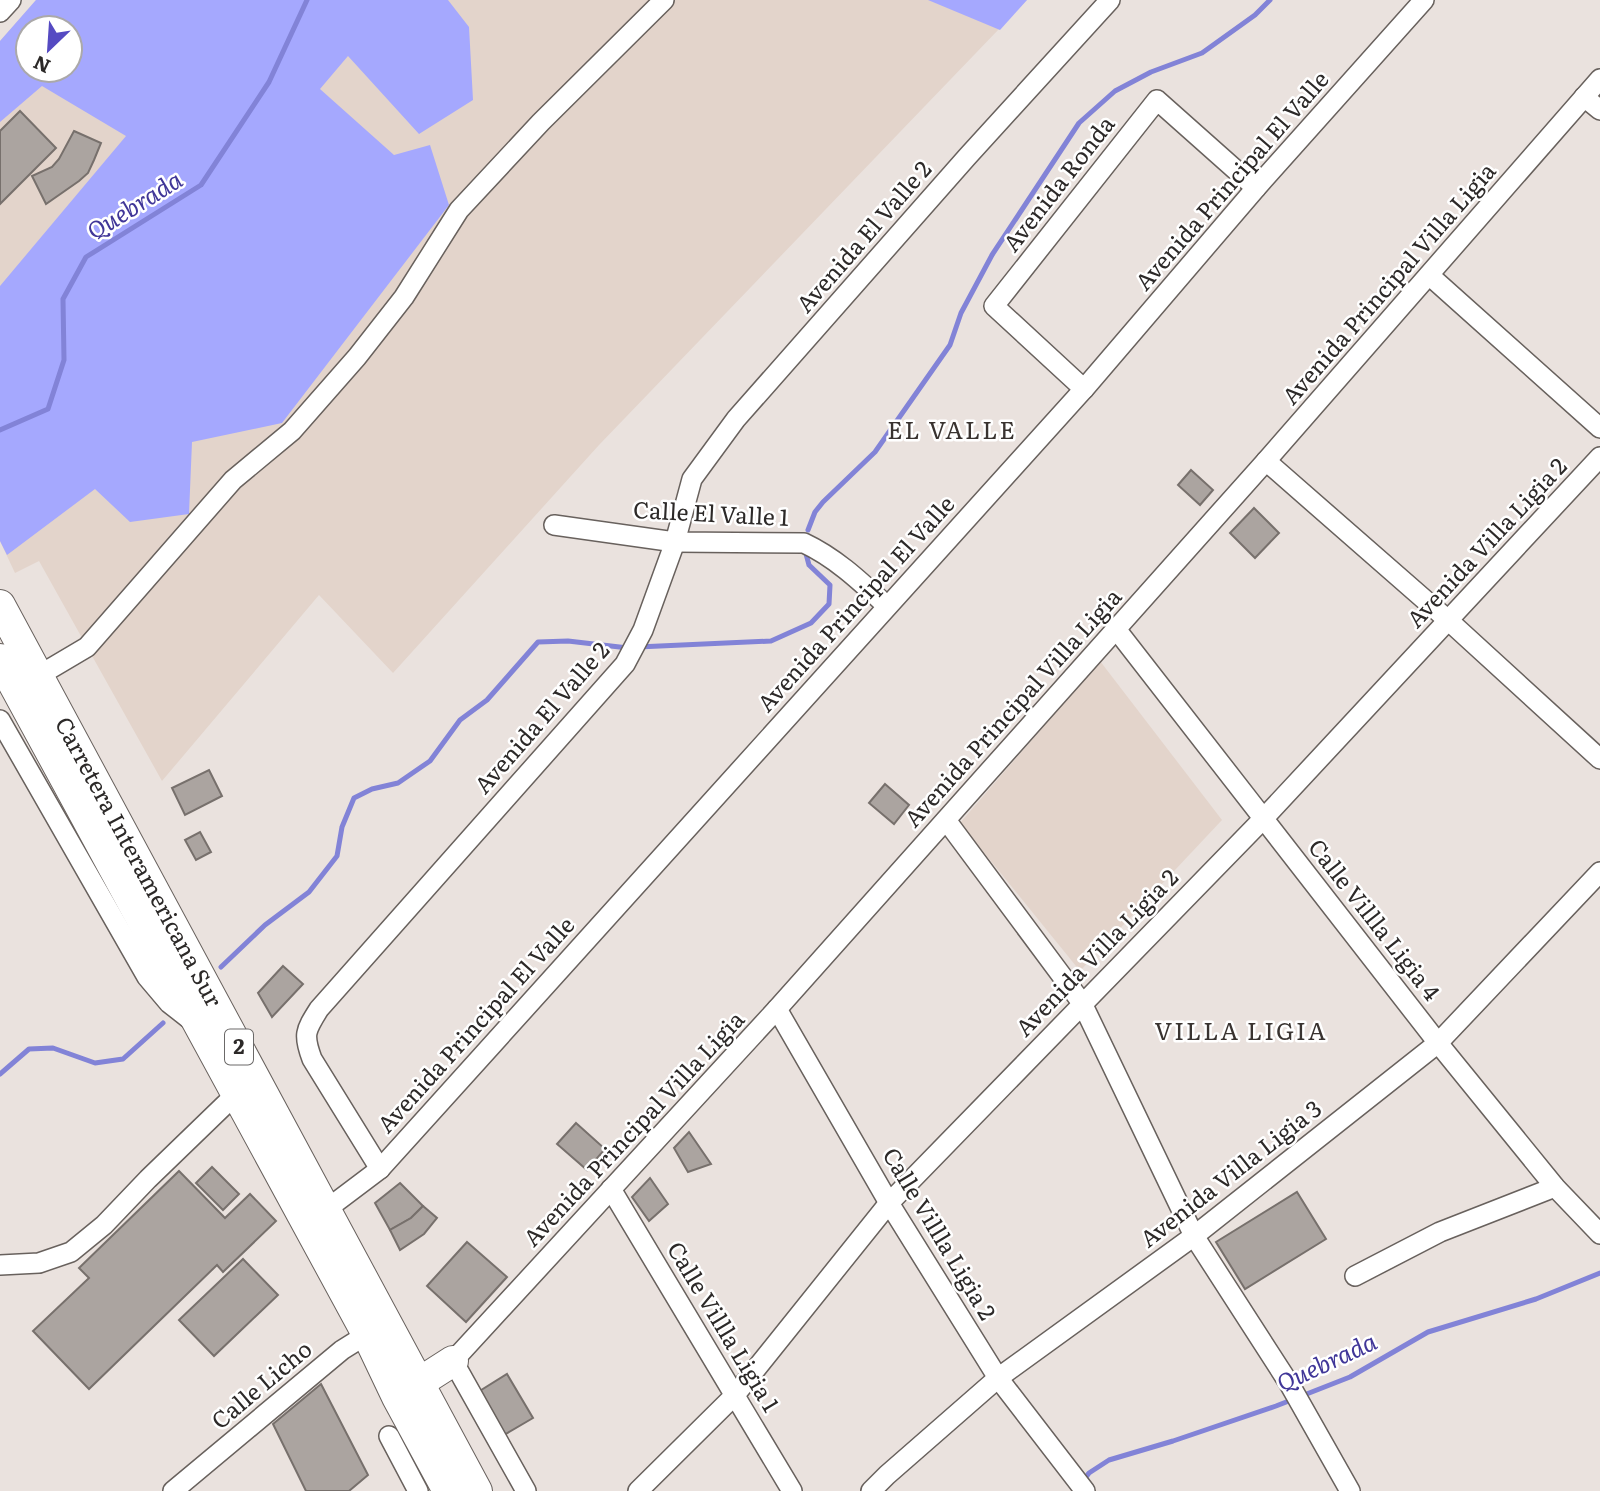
<svg xmlns="http://www.w3.org/2000/svg" width="1600" height="1491" font-family="Literata,serif">
<rect width="100%" height="100%" fill="#eae2de"/>
<g fill="#e3d4cb" fill-rule="evenodd">
<path d="M36,0H1027L599,445L393,673L319,595L162,781L39,561L15,573L0,541V41ZM28,28H70V70H28Z"/>
<polygon points="1100,661 1222,820 1080,971 960,823"/>
</g>
<g fill="#a5a8fe" fill-rule="evenodd">
<path d="M36,0H448L469,27L473,100L419,134L348,56L320,89L394,155L430,145L449,205L282,423L192,442L189,514L130,522L95,489L7,555L0,541V286L126,136L42,86L0,122V41ZM70,28V70H28V28Z"/>
<polygon points="928,0 1027,0 1000,30"/>
</g>
<g fill="none" stroke-linecap="round" stroke-linejoin="round">
<g stroke="#8283d7" stroke-width="5">
<polyline points="0,430 48,409 64,360 63,299 86,257 201,185 269,82 307,0"/>
<polyline points="808,530 815,512 823,502 875,452 950,345 961,313 992,255 1079,123 1115,91 1151,72 1202,53 1255,15 1270,0"/>
<polyline points="638,647 771,641 811,623 829,604 830,585 809,565 805,550"/>
<polyline points="221,967 265,925 309,892 337,856 342,827 354,798 372,789 398,783 430,761 460,720 487,700 538,642 568,641 628,648"/>
<polyline points="0,1074 29,1049 53,1048 95,1063 123,1059 163,1023"/>
<polyline points="1083,1481 1089,1473 1109,1460 1173,1441 1276,1406 1350,1377 1428,1332 1536,1299 1600,1273"/>
</g>
</g>
<g fill="#aba4a0" stroke="#77706c" stroke-width="2">
<polygon points="20,111 56,148 0,204 0,131"/>
<polygon points="74,131 101,143 94,160 88,173 79,181 46,204 32,176 52,167 59,159"/>
<polygon points="1191,470 1213,490 1200,505 1178,485"/>
<polygon points="1254,508 1279,533 1255,558 1230,533"/>
<polygon points="209,770 222,796 185,815 172,788"/>
<polygon points="885,784 909,805 894,824 869,803"/>
<polygon points="200,832 211,852 196,860 185,840"/>
<polygon points="283,966 303,984 272,1017 258,993"/>
<polygon points="576,1123 605,1149 587,1170 557,1144"/>
<polygon points="689,1132 711,1164 688,1172 674,1148"/>
<polygon points="212,1167 239,1194 223,1210 196,1183"/>
<polygon points="179,1171 225,1218 250,1194 276,1221 223,1272 217,1265 89,1389 33,1331 89,1278 79,1268"/>
<polygon points="650,1178 668,1204 649,1221 632,1197"/>
<polygon points="400,1183 423,1206 411,1218 390,1230 375,1203"/>
<polygon points="1297,1192 1326,1239 1245,1289 1216,1242"/>
<polygon points="423,1206 437,1218 424,1234 400,1250 390,1230 411,1218"/>
<polygon points="467,1242 507,1277 466,1322 427,1286"/>
<polygon points="243,1259 278,1295 214,1356 179,1320"/>
<polygon points="507,1374 533,1418 504,1435 478,1392"/>
<polygon points="321,1384 368,1475 349,1491 306,1491 273,1424"/>
</g>
<g fill="none" stroke-linecap="round" stroke-linejoin="round">
<g stroke="#68615d" stroke-width="22">
<g id="minor">
<polyline points="0,12 11,0"/>
<polyline points="1584,97 1600,110"/>
<polyline points="1429,275 1600,428"/>
<polyline points="1084,389 994,306 1157,100 1256,188"/>
<polyline points="1266,461 1449,621 1600,759"/>
<path d="M554,525L675,542L804,543C836,558 861,582 887,606"/>
<polyline points="1116,629 1438,1043 1555,1187 1600,1234"/>
<polyline points="38,676 87,647 233,480 292,431 357,357 404,297 459,210 541,122 664,0"/>
<polyline points="0,720 147,977 169,1003 192,1021"/>
<polyline points="946,820 1082,1003 1194,1236 1290,1385 1350,1491"/>
<polyline points="777,1009 889,1203 998,1378 1085,1491"/>
<path d="M380,1169L312,1059C303,1035 305,1031 319,1009L625,664L643,630L675,542L692,479L736,419L967,157L1110,0"/>
<polyline points="611,1189 792,1491"/>
<polyline points="319,1215 380,1169 1084,389 1256,188 1424,0"/>
<polyline points="0,1265 39,1263 71,1252 104,1225 148,1179 236,1094"/>
<polyline points="1355,1276 1440,1232 1555,1187"/>
<polyline points="389,1436 418,1491"/>
<polyline points="173,1491 342,1350 374,1330"/>
<polyline points="526,1491 453,1361 777,1009 1266,461 1600,79"/>
<polyline points="638,1491 735,1395 889,1203 1264,818 1600,457"/>
<polyline points="871,1491 887,1475 998,1378 1194,1236 1438,1043 1600,872"/>
</g>
</g>
<g stroke="#68615d" stroke-width="32">
<g id="highway">
<path id="s1" d="M0,605L477,1491"/>
<polyline points="0,659 367,1334 397,1397 448,1491"/>
<polyline points="403,1393 453,1361"/>
</g>
</g>
<use href="#minor" stroke="#fff" stroke-width="19"/>
<use href="#highway" stroke="#fff" stroke-width="30"/>
</g>
<g text-anchor="middle" stroke-width="5" stroke-linejoin="round" paint-order="stroke">
<rect fill="#fff" stroke="#6b6968" stroke-width="2" x="225" y="1029.5" width="28" height="35" rx="5"/>
<g font-size="21" font-weight="bold" fill="#2c2928">
<text x="239" y="1054">2</text>
</g>
<g font-size="23" fill="#2c2928" stroke="#fff">
<text transform="translate(1232 181) rotate(-49)" y="8">Avenida Principal El Valle</text>
<text transform="translate(1059 184) rotate(-52)" y="8">Avenida Ronda</text>
<text transform="translate(864 237) rotate(-49)" y="8">Avenida El Valle 2</text>
<text transform="translate(1389 284) rotate(-49)" y="8">Avenida Principal Villa Ligia</text>
<text transform="translate(711 514) rotate(3)" y="8">Calle El Valle 1</text>
<text transform="translate(1487 543) rotate(-47)" y="8">Avenida Villa Ligia 2</text>
<text transform="translate(856 604) rotate(-48)" y="8">Avenida Principal El Valle</text>
<text transform="translate(1013 708) rotate(-48)" y="8">Avenida Principal Villa Ligia</text>
<text transform="translate(542 718) rotate(-49)" y="8">Avenida El Valle 2</text>
<text dy="8" stroke="none"><textPath href="#s1" startOffset="292">Carretera Interamericana Sur</textPath></text>
<text transform="translate(1374 920) rotate(52)" y="8">Calle Villla Ligia 4</text>
<text transform="translate(1097 953) rotate(-46)" y="8">Avenida Villa Ligia 2</text>
<text transform="translate(476 1025) rotate(-48)" y="8">Avenida Principal El Valle</text>
<text transform="translate(634 1129) rotate(-47)" y="8">Avenida Principal Villa Ligia</text>
<text transform="translate(1231 1174) rotate(-38)" y="8">Avenida Villa Ligia 3</text>
<text transform="translate(939 1234) rotate(59)" y="8">Calle Villla Ligia 2</text>
<text transform="translate(723 1327) rotate(59)" y="8">Calle Villla Ligia 1</text>
<text transform="translate(262 1385) rotate(-40)" y="8">Calle Licho</text>
</g>
<g font-size="24" font-style="italic" fill="#403698" stroke="#fff">
<text transform="translate(135 206) rotate(-32)" y="8">Quebrada</text>
<text transform="translate(1327 1363) rotate(-25)" y="8">Quebrada</text>
</g>
<g font-size="24" letter-spacing="2" fill="#393330" stroke="#fff">
<text x="952" y="439">EL VALLE</text>
<text x="1241" y="1040">VILLA LIGIA</text>
</g>
</g>
<g transform="translate(49 49) rotate(205)"><circle r="33" fill="#ffffff" stroke="#aba9a9" stroke-width="2"/>
<path d="M0-5L12 26L0 18L-12 26Z" fill="#554ac2"/>
<text y="-10" font-size="19" font-weight="bold" text-anchor="middle" fill="#2c2928">N</text>
</g>
</svg>
